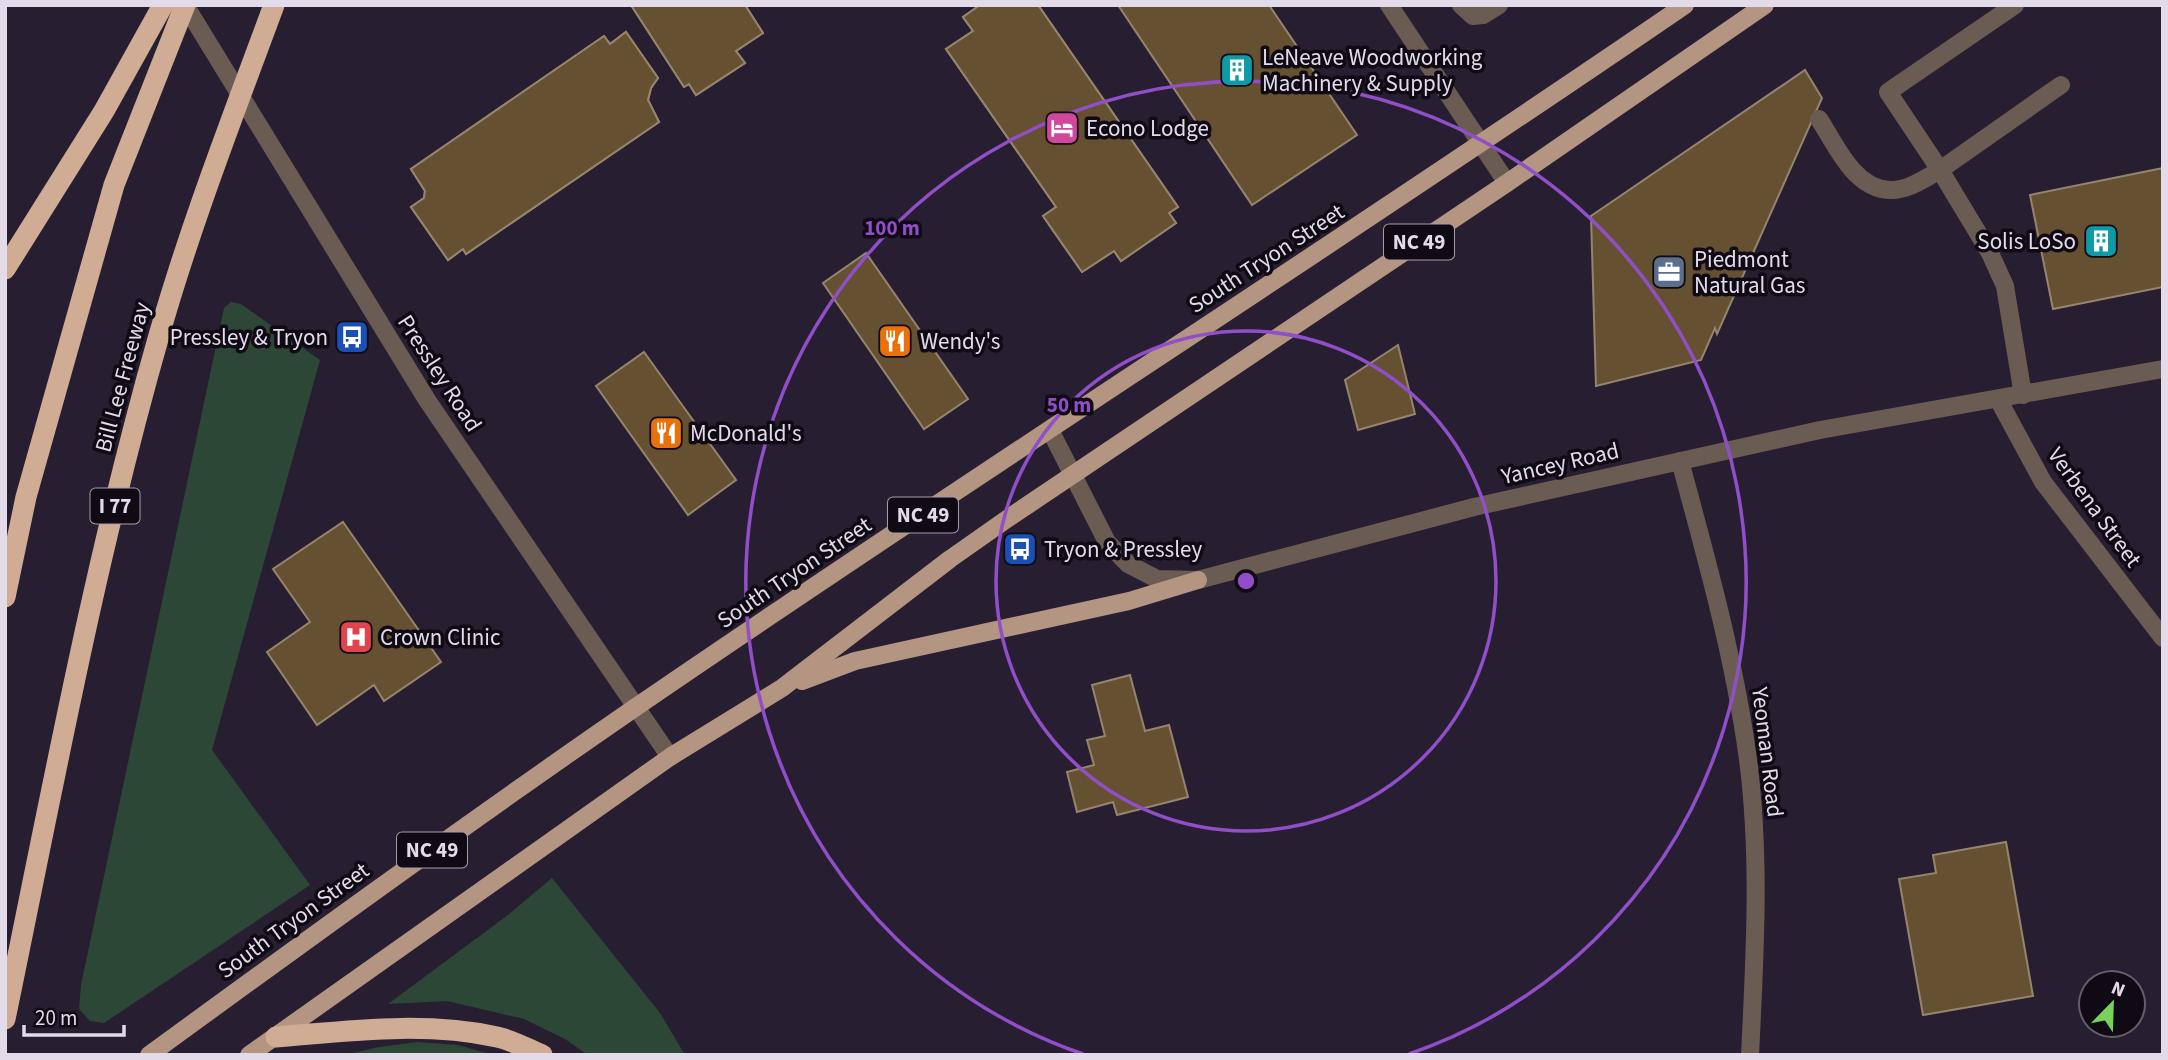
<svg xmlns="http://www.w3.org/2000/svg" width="2168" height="1060" font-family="'Source Sans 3',sans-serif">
<rect width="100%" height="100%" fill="#281e32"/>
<g fill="#2d4736">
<polygon points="231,302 241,304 320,360 212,750 310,885 104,1023 90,1021 79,1009 81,985 224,308"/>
<polygon points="552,878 660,1013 685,1055 588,1055 565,1039 524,1019 447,1001 388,1004 508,915"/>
<polygon points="417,1042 458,1045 493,1055 345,1055 379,1047"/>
</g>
<g fill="#655131" stroke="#95856d" stroke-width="2">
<polygon points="631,5 745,5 763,33 736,51 745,63 696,95 689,84 684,87"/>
<polygon points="631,5 745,5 763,33 736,51 745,63 696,95 689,84 684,87"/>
<polygon points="980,5 1038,5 1178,207 1169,213 1176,223 1121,261 1114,251 1082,272 1043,216 1056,207 946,49 973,31 963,17"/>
<polygon points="980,5 1038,5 1178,207 1169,213 1176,223 1121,261 1114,251 1082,272 1043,216 1056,207 946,49 973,31 963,17"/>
<polygon points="1118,5 1269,5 1357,135 1252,205"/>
<polygon points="626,32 658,78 651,88 648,100 659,122 466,254 463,249 448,260 411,207 424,198 425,191 411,169 604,36 610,44"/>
<polygon points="626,32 658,78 651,88 648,100 659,122 466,254 463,249 448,260 411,207 424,198 425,191 411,169 604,36 610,44"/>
<polygon points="1805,70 1822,98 1717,334 1715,328 1701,360 1596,386 1591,216"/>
<polygon points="2163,168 2163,287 2053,309 2030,195"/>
<polygon points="866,253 968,399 924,429 823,283"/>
<polygon points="1398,345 1415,414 1358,430 1345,380"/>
<polygon points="644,352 736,480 688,515 596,386"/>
<polygon points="343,522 441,662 384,701 374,685 317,725 267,652 310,622 273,569"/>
<polygon points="1130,675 1145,731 1169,725 1188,797 1117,815 1113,802 1077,812 1067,772 1094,765 1087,740 1105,736 1092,685"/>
<polygon points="2006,842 2033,996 1923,1015 1899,879 1936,873 1933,855"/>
</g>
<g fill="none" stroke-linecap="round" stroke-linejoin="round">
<g stroke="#6b5c53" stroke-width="18">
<polyline points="185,5 427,400 670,757"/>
<polyline points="1389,5 1507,183"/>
<polyline points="1461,5 1473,16 1483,15 1499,5"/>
<path d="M1819,119C1836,145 1854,189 1890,190C1907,191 1926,178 1940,170L1888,92L2015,5"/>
<polyline points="2023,395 2005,286 1990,253 1940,170 2061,85"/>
<polyline points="1998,399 2043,482 2163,638"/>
<polyline points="1050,430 1107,542 1128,564 1157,579 1198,580 1474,507 1820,430 2163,369"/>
<path d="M1680,461C1706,557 1733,653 1747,752C1761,852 1755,954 1750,1055"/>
</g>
<g stroke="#b49582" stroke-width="18">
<polyline points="802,681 855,661 1129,601 1198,580"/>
<path d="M149,1055C311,937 472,820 636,707C983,469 1338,243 1685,5"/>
<polyline points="249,1055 670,757 782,688 950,559 1007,519 1507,183 1765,5"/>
</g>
<g stroke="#d1ac94" stroke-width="21">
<polyline points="5,269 104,111 163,5"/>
<polyline points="5,597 26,497 114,185 185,5"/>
<path d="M5,1019C52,792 94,563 158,339C190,226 233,116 274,5"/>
<path d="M276,1037C349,1031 424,1021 497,1037C512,1040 528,1049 542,1055"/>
</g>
</g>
<g fill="none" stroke="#904fc8" stroke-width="3.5">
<circle cx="1246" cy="581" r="250"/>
<path d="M1083 1054A500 500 0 1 1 1409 1054"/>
</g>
<defs>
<g id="building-square" transform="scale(1.75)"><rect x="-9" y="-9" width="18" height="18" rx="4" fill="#0f9aa8" stroke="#0f0a13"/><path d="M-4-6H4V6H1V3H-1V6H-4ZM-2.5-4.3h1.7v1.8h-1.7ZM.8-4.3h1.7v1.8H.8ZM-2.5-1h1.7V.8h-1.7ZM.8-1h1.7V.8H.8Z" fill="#fff"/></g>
<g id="hotel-square" transform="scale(1.75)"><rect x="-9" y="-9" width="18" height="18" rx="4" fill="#d1479c" stroke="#0f0a13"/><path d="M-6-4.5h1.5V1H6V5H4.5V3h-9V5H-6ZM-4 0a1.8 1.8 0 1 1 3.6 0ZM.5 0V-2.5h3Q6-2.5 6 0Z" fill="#fff"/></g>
<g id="office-square" transform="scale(1.75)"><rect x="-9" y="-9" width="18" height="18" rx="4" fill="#5c6f8a" stroke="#0f0a13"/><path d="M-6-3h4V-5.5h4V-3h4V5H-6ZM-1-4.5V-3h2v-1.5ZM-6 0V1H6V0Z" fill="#fff"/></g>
<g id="bus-square" transform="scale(1.75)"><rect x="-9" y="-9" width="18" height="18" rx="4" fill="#1a4fb4" stroke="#0f0a13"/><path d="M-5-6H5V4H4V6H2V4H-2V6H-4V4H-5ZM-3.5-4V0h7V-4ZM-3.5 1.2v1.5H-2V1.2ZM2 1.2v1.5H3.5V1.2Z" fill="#fff"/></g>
<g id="restaurant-square" transform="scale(1.75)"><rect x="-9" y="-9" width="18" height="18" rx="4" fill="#e8710a" stroke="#0f0a13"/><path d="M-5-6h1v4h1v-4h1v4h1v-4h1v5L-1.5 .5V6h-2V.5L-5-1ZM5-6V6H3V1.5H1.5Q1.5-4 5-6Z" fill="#fff"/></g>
<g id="hospital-square" transform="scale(1.75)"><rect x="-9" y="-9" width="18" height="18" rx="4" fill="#e0444e" stroke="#0f0a13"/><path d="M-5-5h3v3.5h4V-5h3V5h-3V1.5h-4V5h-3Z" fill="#fff"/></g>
</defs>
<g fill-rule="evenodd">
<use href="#building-square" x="1237" y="70"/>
<use href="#hotel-square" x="1062" y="128"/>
<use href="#building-square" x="2101" y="241"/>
<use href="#office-square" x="1669" y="272"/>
<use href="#bus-square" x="352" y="337"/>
<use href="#restaurant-square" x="895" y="341"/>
<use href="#restaurant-square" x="666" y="433"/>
<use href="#bus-square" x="1020" y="549"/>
<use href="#hospital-square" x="356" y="637"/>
</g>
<g text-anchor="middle" stroke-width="7" stroke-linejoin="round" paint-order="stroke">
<g fill="#0f0a13" stroke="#a39daa" stroke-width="2">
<rect x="1384" y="224.5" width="70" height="35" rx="5"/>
<rect x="90.5" y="488.5" width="49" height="35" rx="5"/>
<rect x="888" y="497.5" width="70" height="35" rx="5"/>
<rect x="397" y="832.5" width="70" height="35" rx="5"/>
</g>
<g font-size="21" font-weight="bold" fill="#e2dcea">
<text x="1419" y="249">NC 49</text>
<text x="115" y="513">I 77</text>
<text x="923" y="522">NC 49</text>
<text x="432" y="857">NC 49</text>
</g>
<g font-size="23" fill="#e2dcea" stroke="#0f0a13" text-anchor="start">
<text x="1262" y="65">LeNeave Woodworking<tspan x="1262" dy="26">Machinery &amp; Supply</tspan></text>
<text x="1086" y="136">Econo Lodge</text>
<text x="2076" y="249" text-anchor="end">Solis LoSo</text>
<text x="1694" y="267">Piedmont<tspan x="1694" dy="26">Natural Gas</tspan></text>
<text x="328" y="345" text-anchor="end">Pressley &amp; Tryon</text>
<text x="920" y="349">Wendy's</text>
<text x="690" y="441">McDonald's</text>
<text x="1044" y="557">Tryon &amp; Pressley</text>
<text x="380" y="645">Crown Clinic</text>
</g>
<g font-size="23" fill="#e2dcea" stroke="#0f0a13">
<text transform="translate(1266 258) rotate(-33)" y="8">South Tryon Street</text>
<text transform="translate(440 373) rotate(57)" y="8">Pressley Road</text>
<text transform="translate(122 377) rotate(-75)" y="8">Bill Lee Freeway</text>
<text transform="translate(1560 463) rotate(-13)" y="8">Yancey Road</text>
<text transform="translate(2095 507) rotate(54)" y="8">Verbena Street</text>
<text transform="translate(794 572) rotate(-34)" y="8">South Tryon Street</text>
<text transform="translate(1768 752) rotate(83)" y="8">Yeoman Road</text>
<text transform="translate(293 920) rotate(-36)" y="8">South Tryon Street</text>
</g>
</g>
<circle cx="1246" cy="581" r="10" fill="#904fc8" stroke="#0f0a13" stroke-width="3.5"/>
<g font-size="21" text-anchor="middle" font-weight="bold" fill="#904fc8" stroke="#0f0a13" stroke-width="7" stroke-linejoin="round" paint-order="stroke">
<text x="892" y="235">100 m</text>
<text x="1069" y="412">50 m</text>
</g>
<rect width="2168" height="1060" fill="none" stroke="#e2dcea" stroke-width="14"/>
<g transform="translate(2112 1004) rotate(23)"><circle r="33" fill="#0f0a13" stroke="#635e69" stroke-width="2"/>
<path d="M0-5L12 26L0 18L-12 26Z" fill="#78d259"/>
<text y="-10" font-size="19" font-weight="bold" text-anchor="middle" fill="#e2dcea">N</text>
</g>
<path d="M24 1025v10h100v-10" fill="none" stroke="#e2dcea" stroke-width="3.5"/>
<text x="35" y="1025" font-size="21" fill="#e2dcea" stroke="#0f0a13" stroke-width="5" paint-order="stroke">20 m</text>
</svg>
